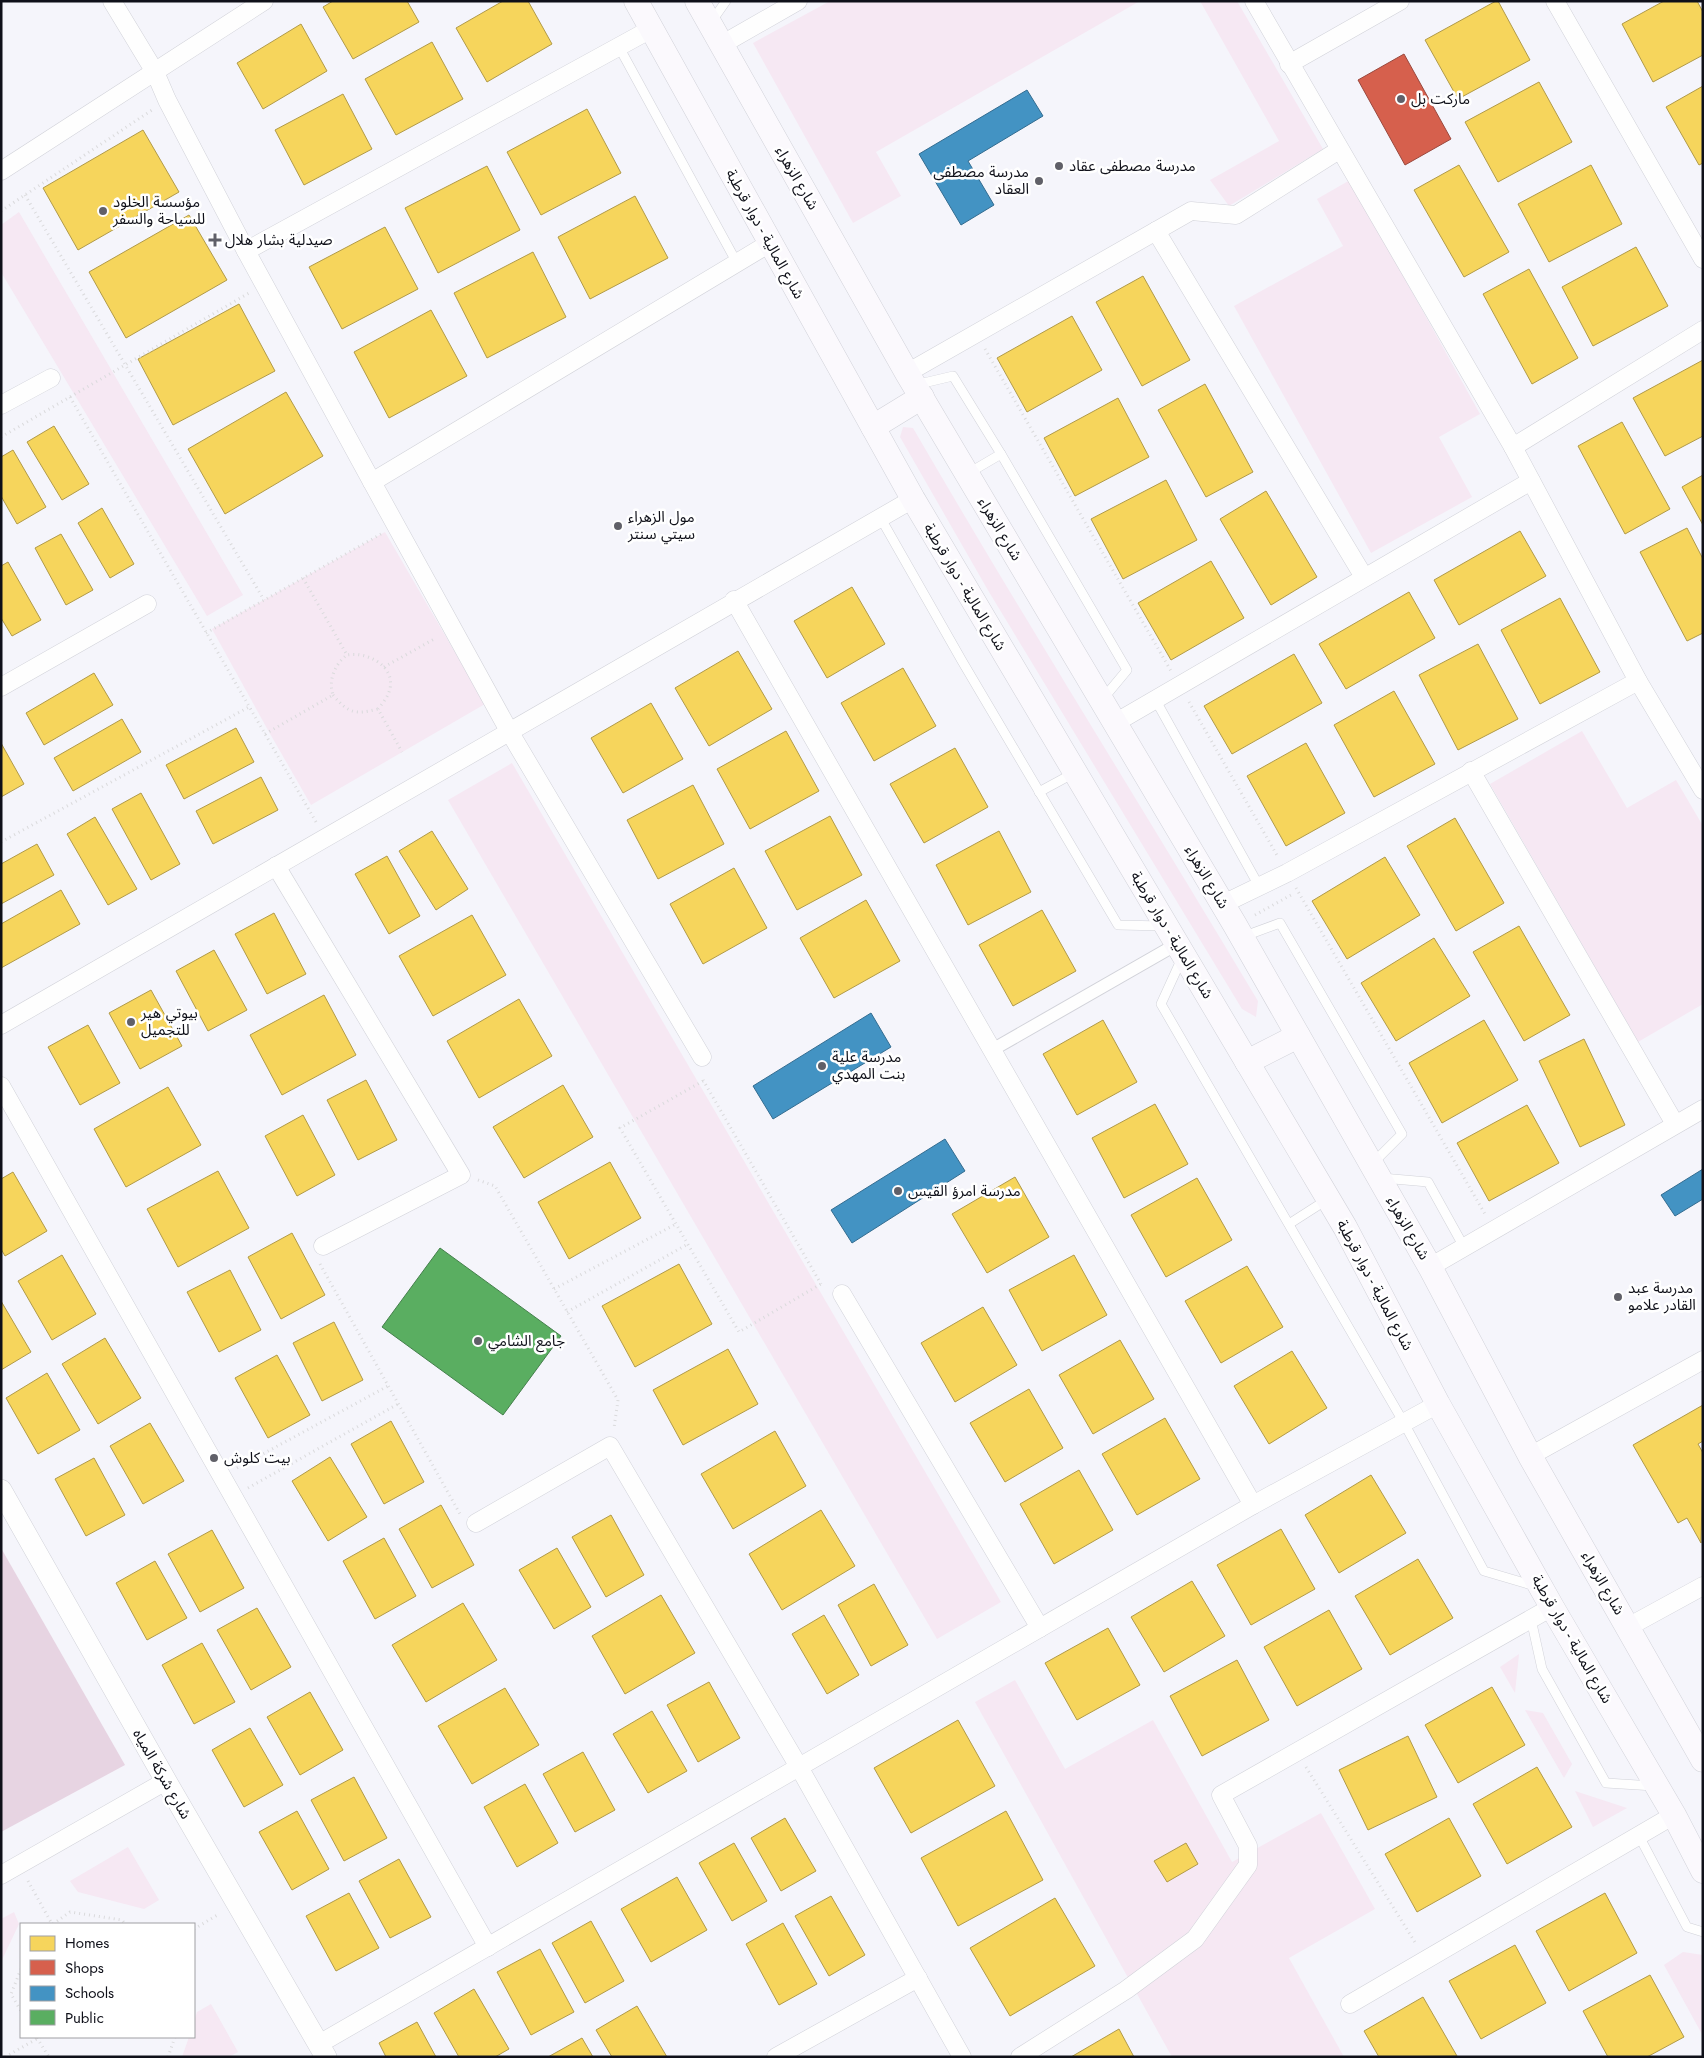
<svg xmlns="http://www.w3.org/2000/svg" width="1704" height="2058" font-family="Jost,'Noto Sans Arabic',sans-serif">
<rect width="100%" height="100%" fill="#f5f5fb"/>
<g fill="#f6e8f3">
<polygon points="830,1 1140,1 876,152 901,196 853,223 753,43"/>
<polygon points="1200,1 1237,1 1323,149 1229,206 1210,180 1279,141"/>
<polygon points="1350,180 1480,414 1439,437 1472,497 1371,553 1234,306 1343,246 1317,199"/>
<polygon points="19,212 243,595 207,616 1,272 1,225"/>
<path d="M903,427L913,428C1025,621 1144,810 1258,1001L1256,1017L1242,1009L989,592L900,437Z"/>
<polygon points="385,532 485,704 311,805 269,732 212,629"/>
<polygon points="1582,731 1627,808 1676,780 1703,826 1703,1004 1638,1042 1490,784"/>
<polygon points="512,763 1001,1602 937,1639 448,800"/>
<polygon points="1519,1654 1515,1693 1500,1667"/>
<polygon points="1015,1680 1065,1769 1153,1720 1232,1862 1321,1813 1375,1909 1289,1958 1344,2057 1172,2057 975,1702"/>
<polygon points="1525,1710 1543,1713 1572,1764 1564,1778"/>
<polygon points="1575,1791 1627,1808 1593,1827"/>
<polygon points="128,1847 159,1900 144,1909 78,1892 70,1881"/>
<polygon points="14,1912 19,1924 1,1962 1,1919"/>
<polygon points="1683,1952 1703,1955 1703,2036 1664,1965"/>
<polygon points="211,2004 238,2052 229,2057 182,2057 189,2037 194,2037 194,2021 197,2012"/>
</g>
<polygon fill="#e7d4e2" points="1,1548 125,1765 1,1832"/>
<g fill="#f6d55c" stroke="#b19a48">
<polygon points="333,1 407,1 419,22 353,59 323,7"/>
<polygon points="503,1 528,1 552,44 487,82 456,28"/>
<polygon points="1496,1 1498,1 1530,60 1458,99 1425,40"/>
<polygon points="1664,1 1697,1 1703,12 1703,55 1653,82 1622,24"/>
<polygon points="301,24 327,71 263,109 237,63"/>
<polygon points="432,42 463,99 396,135 365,79"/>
<polygon points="1539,82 1572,142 1498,182 1465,122"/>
<polygon points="1703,86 1703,163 1699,165 1666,107"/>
<polygon points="343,94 372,149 304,185 275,130"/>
<polygon points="587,109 621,173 541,215 507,152"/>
<polygon points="143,130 179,192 78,250 43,188"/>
<polygon points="1459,165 1509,252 1464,277 1414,190"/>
<polygon points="1591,165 1622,224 1549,262 1518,204"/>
<polygon points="487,166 520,230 438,273 405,208"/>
<polygon points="635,196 668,258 590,299 558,237"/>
<polygon points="189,215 227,280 126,338 89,272"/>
<polygon points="385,227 418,289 342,329 309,267"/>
<polygon points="1636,247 1668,306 1593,346 1562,287"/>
<polygon points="533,252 566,317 487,358 454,293"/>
<polygon points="1529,269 1578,358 1532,384 1483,294"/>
<polygon points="1143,276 1190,360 1142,386 1096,302"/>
<polygon points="239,304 275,371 173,425 138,359"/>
<polygon points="431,310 467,376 389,418 354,352"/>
<polygon points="1072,316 1102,370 1027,412 997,358"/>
<polygon points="1703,360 1703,436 1665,456 1633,398"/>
<polygon points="1205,384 1253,472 1206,497 1158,410"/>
<polygon points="286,392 323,456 225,514 188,449"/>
<polygon points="1118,398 1149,457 1075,496 1044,438"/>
<polygon points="1622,422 1670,509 1625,534 1578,446"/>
<polygon points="54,426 89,484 62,500 27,442"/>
<polygon points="13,450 46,507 17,524 1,496 1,457"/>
<polygon points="1703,475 1703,525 1682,487"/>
<polygon points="1166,480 1197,540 1123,579 1091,519"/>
<polygon points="1266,491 1317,577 1271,605 1220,519"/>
<polygon points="102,508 134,564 110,578 78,523"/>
<polygon points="1687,528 1703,559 1703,633 1687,641 1640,552"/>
<polygon points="1520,531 1546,576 1459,625 1434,580"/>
<polygon points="61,534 93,590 66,605 35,548"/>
<polygon points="1211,561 1244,618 1171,660 1138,603"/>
<polygon points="8,562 41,620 12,636 1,618 1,566"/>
<polygon points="852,587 885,644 827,678 794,621"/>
<polygon points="1409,592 1435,638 1346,689 1319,644"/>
<polygon points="1560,598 1600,672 1540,704 1501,630"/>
<polygon points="1478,644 1518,719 1458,750 1419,675"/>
<polygon points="738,651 772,709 709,746 675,688"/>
<polygon points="1294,654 1322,703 1232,754 1204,706"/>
<polygon points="903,668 936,726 874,761 841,703"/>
<polygon points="94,673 113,705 44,745 26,713"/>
<polygon points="1394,691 1435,764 1374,797 1334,725"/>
<polygon points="651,703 683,759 623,793 591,738"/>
<polygon points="122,719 141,752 73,791 54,758"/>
<polygon points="236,728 254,762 184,799 166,765"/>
<polygon points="786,731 819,791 750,829 717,769"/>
<polygon points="1,743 24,784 1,797"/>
<polygon points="1306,743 1345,813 1286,846 1247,776"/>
<polygon points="955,748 988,807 924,843 890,784"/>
<polygon points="261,777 278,810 213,844 196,811"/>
<polygon points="693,785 724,844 658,879 627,820"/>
<polygon points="141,793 180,864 151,880 112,809"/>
<polygon points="830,816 862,875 797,910 765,851"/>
<polygon points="95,817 137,889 108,905 67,834"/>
<polygon points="1455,818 1504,903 1456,931 1407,846"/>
<polygon points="432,831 468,889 436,910 399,851"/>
<polygon points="999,831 1031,892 968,925 936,865"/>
<polygon points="37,844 54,875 1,904 1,864"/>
<polygon points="387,856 420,916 389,934 355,874"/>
<polygon points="1385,857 1420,915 1347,959 1312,901"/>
<polygon points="734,868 767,928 703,964 670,904"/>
<polygon points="61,890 80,924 1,968 1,924"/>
<polygon points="866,900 900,961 834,998 800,938"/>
<polygon points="1042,910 1076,971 1013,1006 979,945"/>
<polygon points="274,913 306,974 267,994 235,934"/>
<polygon points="472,915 506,975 433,1016 399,956"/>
<polygon points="1519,926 1570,1015 1524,1041 1473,952"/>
<polygon points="1434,938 1470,996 1396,1041 1361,983"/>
<polygon points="214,950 247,1010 208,1031 176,971"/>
<polygon points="151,990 182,1046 140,1069 109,1013"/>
<polygon points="324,995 356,1055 282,1095 250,1035"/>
<polygon points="519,999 552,1056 479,1098 447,1041"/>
<polygon points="1103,1020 1137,1082 1077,1115 1043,1054"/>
<polygon points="1484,1020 1518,1080 1442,1123 1409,1063"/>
<polygon points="88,1025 120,1083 80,1105 48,1047"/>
<polygon points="1584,1039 1625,1125 1580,1147 1539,1061"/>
<polygon points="366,1080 397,1140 358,1160 327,1100"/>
<polygon points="563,1085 593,1137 524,1178 493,1127"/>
<polygon points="168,1087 201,1145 126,1187 94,1129"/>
<polygon points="1155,1104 1188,1164 1124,1198 1092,1138"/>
<polygon points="1527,1105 1559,1163 1489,1201 1457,1143"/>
<polygon points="303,1115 335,1175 297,1196 265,1136"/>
<polygon points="610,1162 641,1218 569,1259 538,1202"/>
<polygon points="218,1171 249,1228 178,1267 147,1209"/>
<polygon points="13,1172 47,1231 5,1256 1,1249 1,1179"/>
<polygon points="1015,1177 1049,1237 987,1273 952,1214"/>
<polygon points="1197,1178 1232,1240 1166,1277 1131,1215"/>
<polygon points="292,1233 325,1295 281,1319 248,1257"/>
<polygon points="62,1255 96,1314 52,1340 18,1281"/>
<polygon points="1074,1255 1107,1315 1042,1351 1009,1290"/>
<polygon points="679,1264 712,1324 635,1367 602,1306"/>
<polygon points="1247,1266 1283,1327 1221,1363 1185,1301"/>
<polygon points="230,1270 261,1330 219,1352 187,1292"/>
<polygon points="1,1301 31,1352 1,1370"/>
<polygon points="983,1307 1017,1365 955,1402 921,1343"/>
<polygon points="334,1322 363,1380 322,1401 293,1343"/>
<polygon points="105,1338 141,1398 98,1424 62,1364"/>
<polygon points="1120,1340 1154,1399 1093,1434 1059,1375"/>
<polygon points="728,1349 758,1404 683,1445 653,1390"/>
<polygon points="1292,1351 1327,1408 1269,1444 1234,1386"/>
<polygon points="277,1355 310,1415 268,1438 235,1378"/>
<polygon points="47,1373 80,1430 38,1454 6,1398"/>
<polygon points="1029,1389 1063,1448 1005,1482 970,1423"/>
<polygon points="1703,1405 1703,1441 1698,1444 1703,1453 1701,1543 1687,1518 1678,1523 1633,1445"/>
<polygon points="1165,1418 1200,1479 1137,1515 1102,1454"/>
<polygon points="391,1421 424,1482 384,1504 351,1444"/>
<polygon points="150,1423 184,1481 143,1504 110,1446"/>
<polygon points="775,1431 806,1486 733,1529 701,1474"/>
<polygon points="330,1457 367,1517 328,1541 292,1481"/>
<polygon points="94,1458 125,1515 86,1536 55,1479"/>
<polygon points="1079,1470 1113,1530 1054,1564 1020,1504"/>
<polygon points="1371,1475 1406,1533 1339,1573 1305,1515"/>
<polygon points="441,1505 474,1565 432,1588 399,1529"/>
<polygon points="821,1510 855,1566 782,1610 749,1554"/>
<polygon points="611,1515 644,1575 606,1597 572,1537"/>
<polygon points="1281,1529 1315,1589 1251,1625 1217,1565"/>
<polygon points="212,1530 244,1588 200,1612 168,1554"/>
<polygon points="384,1538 416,1596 375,1619 343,1561"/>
<polygon points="557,1548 591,1607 554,1629 519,1570"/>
<polygon points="1418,1559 1453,1618 1390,1655 1355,1596"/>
<polygon points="155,1561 187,1618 147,1640 116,1583"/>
<polygon points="1192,1581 1225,1636 1164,1672 1131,1617"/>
<polygon points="874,1584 908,1645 871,1666 838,1605"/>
<polygon points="661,1595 695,1653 625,1694 592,1636"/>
<polygon points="463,1603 497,1660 426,1702 392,1645"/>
<polygon points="257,1608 291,1667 251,1690 217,1630"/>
<polygon points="1329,1610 1362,1669 1297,1706 1264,1647"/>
<polygon points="824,1615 859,1675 827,1694 792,1634"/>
<polygon points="1108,1628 1140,1685 1077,1720 1045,1663"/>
<polygon points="202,1643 235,1702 194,1724 162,1665"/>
<polygon points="1237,1660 1269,1720 1202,1756 1170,1696"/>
<polygon points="709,1682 740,1738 698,1762 667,1705"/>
<polygon points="1492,1687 1525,1745 1458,1783 1425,1725"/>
<polygon points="505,1688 539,1745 472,1784 438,1726"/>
<polygon points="310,1692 343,1750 300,1775 267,1717"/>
<polygon points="652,1711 687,1771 648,1793 613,1734"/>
<polygon points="958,1720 995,1786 911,1833 874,1768"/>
<polygon points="250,1728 283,1785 244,1807 212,1750"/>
<polygon points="1408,1736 1437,1797 1368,1830 1339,1770"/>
<polygon points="583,1752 615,1810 575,1832 543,1774"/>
<polygon points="1537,1767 1572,1827 1507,1864 1473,1804"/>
<polygon points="354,1777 387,1838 344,1861 311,1800"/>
<polygon points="525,1784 558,1843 517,1867 484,1807"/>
<polygon points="297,1811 329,1869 292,1890 259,1832"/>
<polygon points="1006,1811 1043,1880 958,1926 921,1858"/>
<polygon points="785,1818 816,1871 781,1891 751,1838"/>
<polygon points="1449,1818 1481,1876 1417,1912 1385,1854"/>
<polygon points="734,1843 767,1901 732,1921 699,1863"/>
<polygon points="1186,1843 1198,1864 1167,1882 1154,1861"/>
<polygon points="399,1859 431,1917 390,1938 359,1881"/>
<polygon points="677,1877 707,1930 651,1962 621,1909"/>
<polygon points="349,1893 379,1948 336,1971 306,1916"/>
<polygon points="1605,1893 1637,1953 1569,1991 1536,1931"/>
<polygon points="831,1896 865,1955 829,1976 795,1916"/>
<polygon points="1055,1898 1095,1966 1010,2016 970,1948"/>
<polygon points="591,1921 624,1981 585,2003 552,1943"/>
<polygon points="783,1923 817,1984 779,2005 746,1944"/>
<polygon points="1515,1945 1546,2003 1481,2039 1449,1981"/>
<polygon points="540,1949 574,2012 531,2035 497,1972"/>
<polygon points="1650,1975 1684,2037 1647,2057 1608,2057 1583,2011"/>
<polygon points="474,1989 509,2049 495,2057 459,2057 434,2013"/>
<polygon points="1423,1997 1457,2056 1379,2057 1364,2031"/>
<polygon points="637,2006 667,2057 612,2057 596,2030"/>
<polygon points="417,2022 436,2057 386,2057 379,2043"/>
<polygon points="1119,2029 1134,2057 1071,2057"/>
<polygon points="582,2038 593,2057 548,2057"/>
</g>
<polygon fill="#d6604d" stroke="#9a483d" points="1404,54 1451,139 1405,165 1358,80"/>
<g fill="#4393c3" stroke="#336c90">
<polygon points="1027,90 1043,116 968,161 994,205 961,225 919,154"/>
<polygon points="871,1013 891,1047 773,1119 753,1086"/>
<polygon points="945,1139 965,1171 852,1243 831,1210"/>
<polygon points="1703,1169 1703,1199 1675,1216 1661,1195"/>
</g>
<polygon fill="#5aae61" stroke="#447f4b" points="440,1248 561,1336 503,1415 382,1327"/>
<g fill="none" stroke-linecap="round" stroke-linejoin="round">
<g stroke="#d1d2d9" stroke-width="10">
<g id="service">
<polyline points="712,21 726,1"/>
<polyline points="619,47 737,263"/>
<polyline points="915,385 953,376 1001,454"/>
<polyline points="967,474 1001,454 1127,670 1102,700"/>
<polyline points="880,517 962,661 1118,925 1164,926"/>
<polyline points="1155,699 1259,886"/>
<polyline points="1039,792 1074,773"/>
<polyline points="1242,937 1280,923 1402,1134 1372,1164"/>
<polyline points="1182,958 1161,1004 1404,1423 1484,1571 1535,1586"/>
<polyline points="1382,1178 1428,1182 1464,1247"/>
<polyline points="1289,1224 1328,1199"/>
<polyline points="1531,1619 1542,1669 1606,1783 1654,1786"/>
<polyline points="1638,1834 1687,1927 1703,1932"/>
</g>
</g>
<g stroke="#d1d2d9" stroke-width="14">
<polyline id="pedestrian" points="992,1050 1177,944"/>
</g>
<g stroke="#d1d2d9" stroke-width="19">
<g id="minor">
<polyline points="112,1 155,72 167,100 246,251 372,482"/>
<polyline points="1254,1 1513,447 1638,681 1703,790"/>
<polyline points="1555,1 1703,259"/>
<polyline points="721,45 798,1"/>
<polyline points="1289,64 1400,1"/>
<polyline points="1,171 264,1"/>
<polyline points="1156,231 1364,577"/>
<polyline points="246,251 651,29"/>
<polyline points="907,373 1191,211 1236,215 1339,150"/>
<polyline points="1,405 51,378"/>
<polyline points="1513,447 1703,330"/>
<polyline points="734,600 1253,1505"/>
<polyline points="1,687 147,604"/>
<polyline points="1115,723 1531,481"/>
<polyline points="1471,771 1675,1124"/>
<polyline points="276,866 461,1175 323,1246"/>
<polyline points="1223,904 1287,873 1638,681"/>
<polyline points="1,1025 913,499"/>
<polyline points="702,1057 509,731 372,482 770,243"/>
<polyline points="1,1086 488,1947"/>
<polyline points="1430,1267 1703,1109"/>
<polyline points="842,1294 1040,1628"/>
<polyline points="1530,1456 1703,1360"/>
<polyline points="476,1523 610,1446 799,1767 962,2057"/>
<polyline points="1628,1627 1703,1586"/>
<polyline points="1,1875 166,1781"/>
<polyline points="1350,2004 1674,1815"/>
<polyline points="319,2044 1253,1505 1438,1404"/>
<polyline points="776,2057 918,1978"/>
<polyline points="1020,2057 1126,1990 1195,1939 1248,1865 1248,1846 1221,1795 1552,1607"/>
</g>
</g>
<g stroke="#d1d2d9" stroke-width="22">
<polyline id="tertiary" points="1,1490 166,1781 326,2057"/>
</g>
<g stroke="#d1d2d9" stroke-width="25">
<g id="secondary">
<polyline points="636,1 913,499 1345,1227 1438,1404 1552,1607 1674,1815 1703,1871"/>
<polyline points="697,1 907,373 1235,925 1430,1267 1530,1456 1703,1760"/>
<polyline points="873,427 922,397"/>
<polyline points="1247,1062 1298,1036"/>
</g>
</g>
<g stroke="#dadadc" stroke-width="3" stroke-dasharray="1 4" stroke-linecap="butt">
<polyline points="25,195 264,600"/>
<polyline points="1,211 152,110"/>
<polyline points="985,349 1171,671"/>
<polyline points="70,397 316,822"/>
<polyline points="1,437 249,293"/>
<path d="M303,578L347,655C367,651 398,667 389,692C387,698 382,704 378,709L402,752"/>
<polyline points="206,633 381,534"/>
<polyline points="384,667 436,638"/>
<path d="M333,695C348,713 355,715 378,709"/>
<polyline points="1189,702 1278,857"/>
<path d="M265,734L333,695C328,680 335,664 347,655"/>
<polyline points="1,842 249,707"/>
<polyline points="1296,888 1485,1214"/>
<polyline points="1255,915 1291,895"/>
<polyline points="703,1080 821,1284"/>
<polyline points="703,1081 620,1128 739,1332 821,1284"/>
<polyline points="478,1180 495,1186 618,1400 614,1428"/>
<polyline points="320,1264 460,1514"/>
<polyline points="554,1289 676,1224"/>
<polyline points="567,1312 688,1244"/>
<polyline points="237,1468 388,1386"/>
<polyline points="248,1488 398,1404"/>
<polyline points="1306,1767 1416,1944"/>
<polyline points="28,1881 52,1924"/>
<polyline points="53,1924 70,1912 122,1920 125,1924"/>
<polyline points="194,1929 219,1914"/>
<polyline points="21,1969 11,1994 21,2011"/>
<polyline points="37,2038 49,2057"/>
<polyline points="5,2057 40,2037"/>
<polyline points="168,2057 175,2037"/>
</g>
<use href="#service" stroke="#fefefe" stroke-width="9"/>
<use href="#pedestrian" stroke="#fefefe" stroke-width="12"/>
<use href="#minor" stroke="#fefefe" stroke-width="18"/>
<use href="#tertiary" stroke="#fefefe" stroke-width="21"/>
<use href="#secondary" stroke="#fbf9fd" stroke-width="24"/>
</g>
<g fill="#606068" stroke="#fff" stroke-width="2">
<circle cx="1401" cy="99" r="5"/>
<circle cx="1059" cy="166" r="5"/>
<circle cx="1039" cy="181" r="5"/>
<circle cx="103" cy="211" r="5"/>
<path d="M212.5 232.5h5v5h5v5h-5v5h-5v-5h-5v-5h5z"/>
<circle cx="618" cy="526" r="5"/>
<circle cx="131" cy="1022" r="5"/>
<circle cx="822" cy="1066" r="5"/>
<circle cx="898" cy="1191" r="5"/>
<circle cx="1618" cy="1297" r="5"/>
<circle cx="478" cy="1341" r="5"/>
<circle cx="214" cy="1458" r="5"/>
</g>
<g text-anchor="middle" stroke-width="5" stroke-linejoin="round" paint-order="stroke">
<g font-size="15" fill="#0f1019" stroke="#fff" text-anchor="start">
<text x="1411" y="104">ماركت بل</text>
<text x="1069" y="171">مدرسة مصطفى عقاد</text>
<text x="1029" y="177" text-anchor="end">مدرسة مصطفى<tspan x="1029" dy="17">العقاد</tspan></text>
<text x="113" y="207">مؤسسة الخلود<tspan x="113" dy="17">للسياحة والسفر</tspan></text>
<text x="225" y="245">صيدلية بشار هلال</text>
<text x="628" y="522">مول الزهراء<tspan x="628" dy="17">سيتي سنتر</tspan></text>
<text x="141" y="1018">بيوتي هير<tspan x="141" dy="17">للتجميل</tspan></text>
<text x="832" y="1062">مدرسة علية<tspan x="832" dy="17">بنت المهدي</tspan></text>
<text x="908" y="1196">مدرسة امرؤ القيس</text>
<text x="1628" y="1293">مدرسة عبد<tspan x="1628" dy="17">القادر علامو</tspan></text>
<text x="488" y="1346">جامع الشامي</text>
<text x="224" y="1463">بيت كلوش</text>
</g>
<g font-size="15" fill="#0f1019" stroke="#fff">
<text transform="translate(797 178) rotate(60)" y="5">شارع الزهراء</text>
<text transform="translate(765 234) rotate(61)" y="5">شارع المالية - دوار قرطبة</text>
<text transform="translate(1000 529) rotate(59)" y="5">شارع الزهراء</text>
<text transform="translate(965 587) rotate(59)" y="5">شارع المالية - دوار قرطبة</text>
<text transform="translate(1207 877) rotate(59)" y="5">شارع الزهراء</text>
<text transform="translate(1172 935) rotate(59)" y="5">شارع المالية - دوار قرطبة</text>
<text transform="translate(1408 1228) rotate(60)" y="5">شارع الزهراء</text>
<text transform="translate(1375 1285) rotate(62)" y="5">شارع المالية - دوار قرطبة</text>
<text transform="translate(1603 1583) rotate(60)" y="5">شارع الزهراء</text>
<text transform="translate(1572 1639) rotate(60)" y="5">شارع المالية - دوار قرطبة</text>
<text transform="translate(162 1774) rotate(60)" y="5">شارع شركة المياه</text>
</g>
</g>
<rect width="1704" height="2058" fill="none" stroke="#0f1019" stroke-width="5"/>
<rect x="20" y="1923" width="175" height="115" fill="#ffffff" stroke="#9f9fa3"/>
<rect x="30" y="1936" width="25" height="15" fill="#f6d55c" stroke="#9f9fa3"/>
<text x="65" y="1948" font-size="15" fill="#0f1019">Homes</text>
<rect x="30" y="1960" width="25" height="15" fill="#d6604d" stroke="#9f9fa3"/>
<text x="65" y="1973" font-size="15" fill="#0f1019">Shops</text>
<rect x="30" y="1986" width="25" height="15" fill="#4393c3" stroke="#9f9fa3"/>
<text x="65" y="1998" font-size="15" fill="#0f1019">Schools</text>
<rect x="30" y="2010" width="25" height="15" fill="#5aae61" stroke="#9f9fa3"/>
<text x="65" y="2023" font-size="15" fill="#0f1019">Public</text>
</svg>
